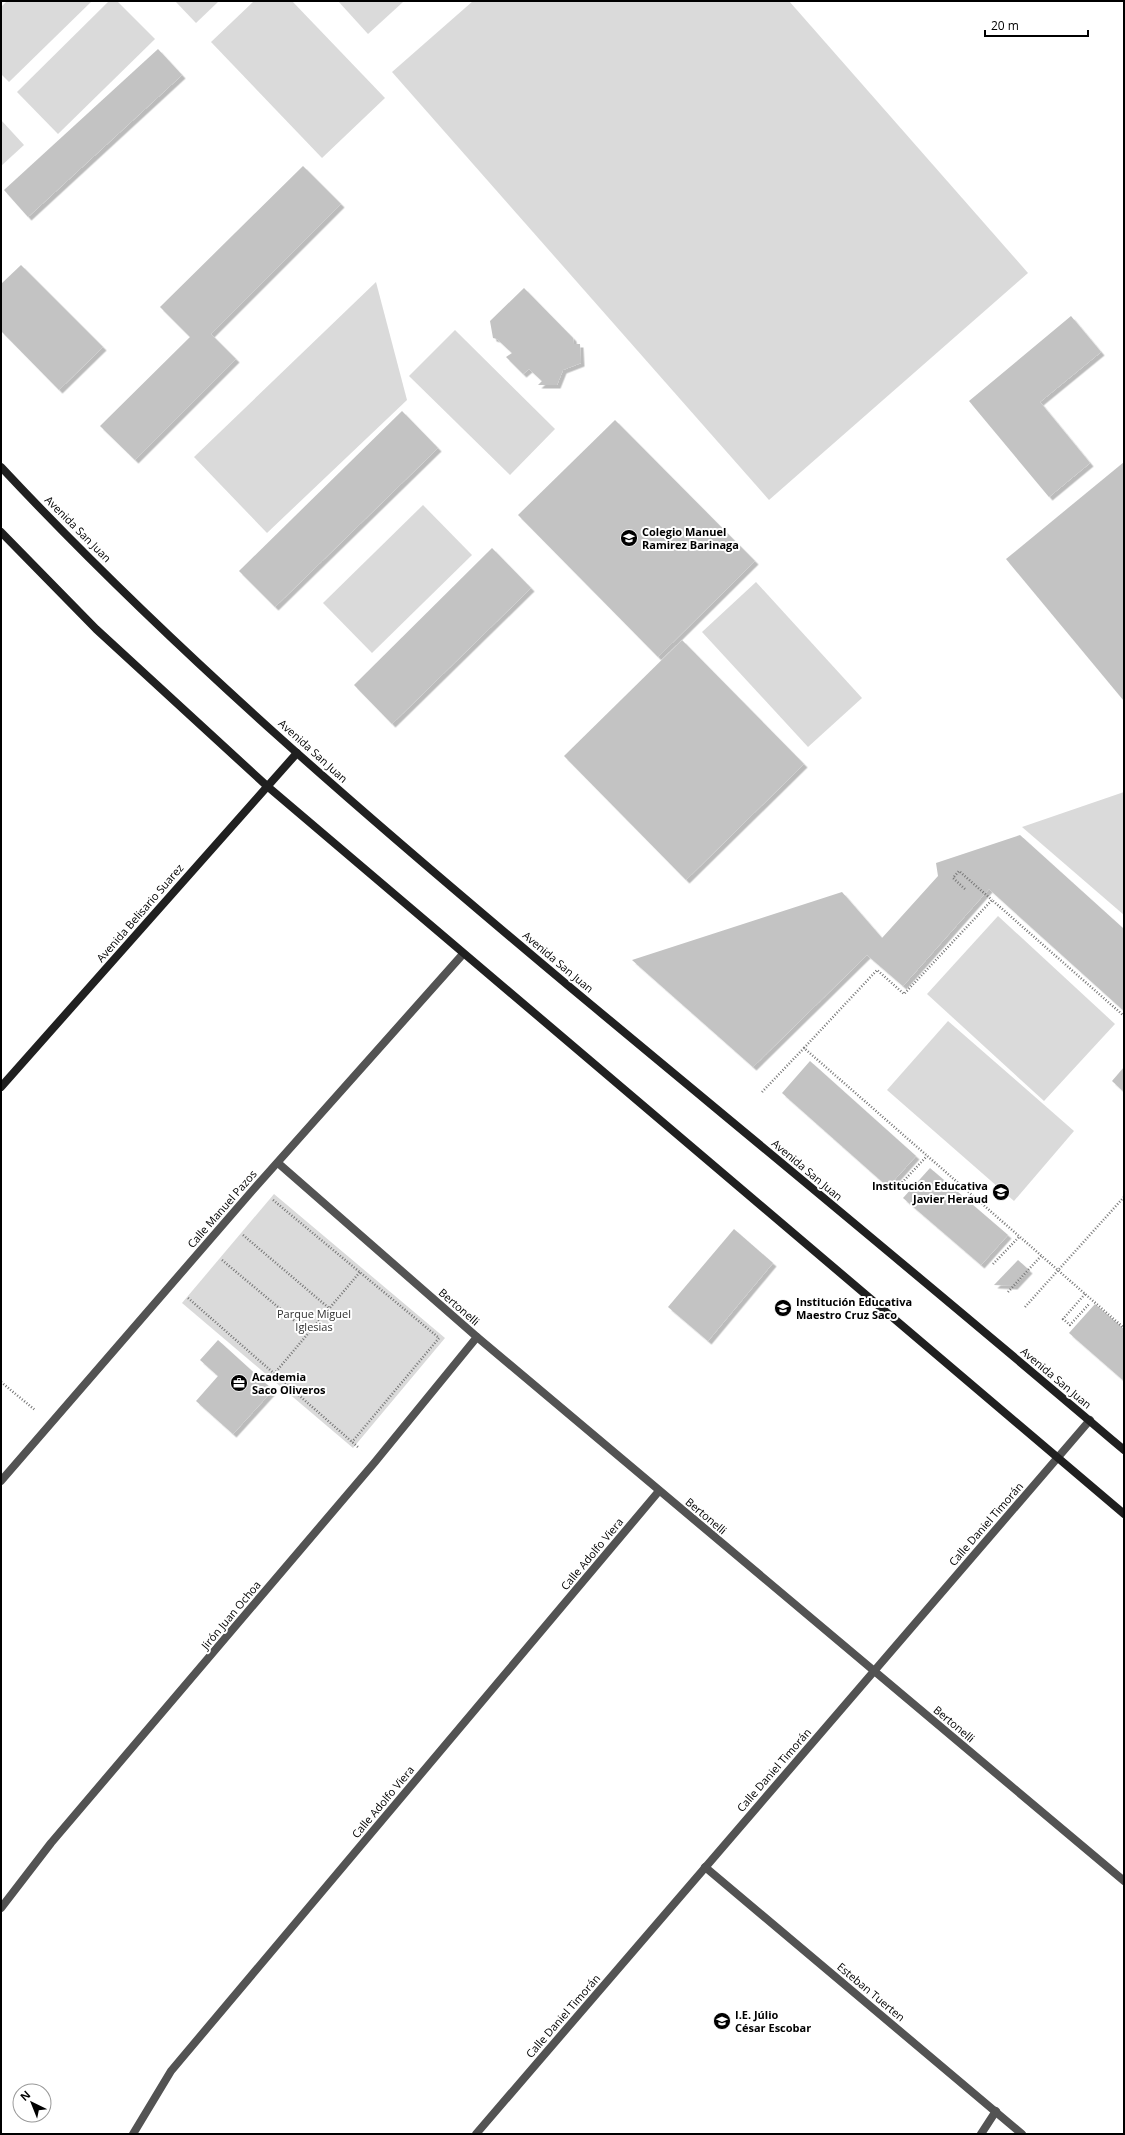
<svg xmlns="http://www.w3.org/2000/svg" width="1125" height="2135" font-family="'Open Sans',sans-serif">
<defs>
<filter id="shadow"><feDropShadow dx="3.5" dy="3.5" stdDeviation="0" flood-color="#0004"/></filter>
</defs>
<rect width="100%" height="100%" fill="#fff"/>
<g fill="#dadada">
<polygon points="7,1 92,1 9,82 1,74 1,7"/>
<polygon points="109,1 117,1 155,39 58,134 17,92"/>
<polygon points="175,1 219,1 196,23"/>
<polygon points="254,1 292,1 385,98 322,158 211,42"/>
<polygon points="338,1 402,1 403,2 368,34"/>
<polygon points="473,1 789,1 1028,273 769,500 392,72"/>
<polygon points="1,120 24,145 1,166"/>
<polygon points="376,282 407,400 267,533 194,457"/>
<polygon points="455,330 555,429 510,475 409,376"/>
<polygon points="423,505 472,555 372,653 323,603"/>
<polygon points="756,582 862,698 808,747 702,632"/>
<polygon points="1124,792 1124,915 1022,827"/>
<polygon points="998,916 1115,1024 1044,1101 927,994"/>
<polygon points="948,1021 1074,1131 1014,1201 887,1090"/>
<polygon points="274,1194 445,1338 353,1448 182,1303"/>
</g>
<g fill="#c3c3c3" filter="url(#shadow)">
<polygon points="158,49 182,75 28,217 4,190"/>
<polygon points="303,166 341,204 211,334 236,359 135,460 100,426 190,337 160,307"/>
<polygon points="21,265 103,347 59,390 1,331 1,284"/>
<polygon points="524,288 573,338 574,344 580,344 581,363 563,370 557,385 538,385 542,381 529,369 523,374 506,357 512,353 497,339 493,338 490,321"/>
<polygon points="1071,316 1101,352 1040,402 1090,463 1049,497 969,401"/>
<polygon points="402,411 438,448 275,607 239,571"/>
<polygon points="615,420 755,561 658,657 518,515"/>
<polygon points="1124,462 1124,701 1006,559"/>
<polygon points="492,548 531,588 392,724 354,685"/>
<polygon points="682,640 804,764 686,880 564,756"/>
<polygon points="1020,835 1124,929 1124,1011 989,889 903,986 867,955 753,1067 632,960 842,892 882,938 938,876 936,863"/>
<polygon points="810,1061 916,1156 888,1187 782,1093"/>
<polygon points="1124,1067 1124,1092 1112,1081"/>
<polygon points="930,1168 1008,1235 981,1265 903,1198"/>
<polygon points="734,1229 773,1263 708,1341 668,1307"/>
<polygon points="1018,1260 1029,1270 1014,1286 994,1285"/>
<polygon points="1095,1304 1124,1329 1124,1381 1069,1333"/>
<polygon points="218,1340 273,1390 233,1434 196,1401 218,1376 200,1360"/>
</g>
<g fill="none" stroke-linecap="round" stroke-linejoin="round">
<g stroke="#757575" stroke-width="2.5" stroke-dasharray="1 2" stroke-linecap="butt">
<polyline points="965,889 953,878 959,871 992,900"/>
<polyline points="804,1048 877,970 904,994 992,900 1124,1016"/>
<polyline points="762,1092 804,1048 1124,1328"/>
<polyline points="896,1189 927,1156"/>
<polyline points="273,1200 439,1338 352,1442"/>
<polyline points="243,1235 330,1309"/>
<polyline points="222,1260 309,1333"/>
<polyline points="993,1264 1019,1237"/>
<polyline points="1008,1292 1041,1256"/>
<polyline points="1085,1294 1063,1319 1070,1325 1089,1304"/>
<polyline points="188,1298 359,1448"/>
<polyline points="1025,1307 1124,1197"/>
<polyline points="274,1374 360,1272"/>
<polyline points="1,1382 35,1410"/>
</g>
<g stroke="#535353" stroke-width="8">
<polyline points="278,1163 477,1337 1124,1881"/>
<polyline points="1,1481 252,1191 463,954"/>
<polyline points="705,1867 1022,2134"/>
<polyline points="1,1908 51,1843 375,1462 477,1337"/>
<polyline points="133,2134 171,2071 659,1491"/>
<polyline points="476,2134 1090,1420"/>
<polyline points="981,2134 996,2111"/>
</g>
<g stroke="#202020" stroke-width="8">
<path d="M1,467C177,655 374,823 571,988C756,1142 941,1294 1124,1450"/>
<polyline points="1,532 96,629 267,786 1124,1514"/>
<polyline points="1,1087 297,753"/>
</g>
</g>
<defs>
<g id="school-disc" transform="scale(0.9)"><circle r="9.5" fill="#000" stroke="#fff"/><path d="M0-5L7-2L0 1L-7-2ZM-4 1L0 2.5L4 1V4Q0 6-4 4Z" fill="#fff"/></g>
<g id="office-disc" transform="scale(0.9)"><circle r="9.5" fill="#000" stroke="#fff"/><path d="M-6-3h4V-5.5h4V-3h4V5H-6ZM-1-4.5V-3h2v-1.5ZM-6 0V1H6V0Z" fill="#fff"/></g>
</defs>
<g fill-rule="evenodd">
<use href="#school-disc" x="629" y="538"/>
<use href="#school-disc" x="1001" y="1192"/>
<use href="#school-disc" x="783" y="1308"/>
<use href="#office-disc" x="239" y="1383"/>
<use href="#school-disc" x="722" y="2021"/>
</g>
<g text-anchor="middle" stroke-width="4" stroke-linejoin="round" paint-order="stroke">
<g font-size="11" fill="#000" stroke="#fff">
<text transform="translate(78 529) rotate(45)" y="4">Avenida San Juan</text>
<text transform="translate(313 751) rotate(42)" y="4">Avenida San Juan</text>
<text transform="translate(140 913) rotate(-49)" y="4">Avenida Belisario Suarez</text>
<text transform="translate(558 962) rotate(40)" y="4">Avenida San Juan</text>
<text transform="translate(807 1170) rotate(40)" y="4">Avenida San Juan</text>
<text transform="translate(222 1209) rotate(-49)" y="4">Calle Manuel Pazos</text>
<text transform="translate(459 1307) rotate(41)" y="4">Bertonelli</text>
<text transform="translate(1056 1378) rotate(40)" y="4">Avenida San Juan</text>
<text transform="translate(706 1516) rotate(40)" y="4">Bertonelli</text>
<text transform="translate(986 1524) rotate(-49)" y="4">Calle Daniel Timorán</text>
<text transform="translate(592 1554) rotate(-50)" y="4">Calle Adolfo Viera</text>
<text transform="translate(231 1615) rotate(-50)" y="4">Jirón Juan Ochoa</text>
<text transform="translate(954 1724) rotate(40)" y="4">Bertonelli</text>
<text transform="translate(774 1770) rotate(-49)" y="4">Calle Daniel Timorán</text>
<text transform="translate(383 1802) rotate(-50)" y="4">Calle Adolfo Viera</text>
<text transform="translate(871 1992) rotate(40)" y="4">Esteban Tuerten</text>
<text transform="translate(563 2016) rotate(-49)" y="4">Calle Daniel Timorán</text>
</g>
<g font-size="11" font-weight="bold" fill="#000" stroke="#fff" text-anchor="start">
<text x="642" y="536">Colegio Manuel<tspan x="642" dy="13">Ramirez Barinaga</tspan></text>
<text x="988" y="1190" text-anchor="end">Institución Educativa<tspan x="988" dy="13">Javier Heraud</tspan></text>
<text x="796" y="1306">Institución Educativa<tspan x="796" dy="13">Maestro Cruz Saco</tspan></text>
<text x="252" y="1381">Academia<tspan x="252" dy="13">Saco Oliveros</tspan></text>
<text x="735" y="2019">I.E. Júlio<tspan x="735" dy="13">César Escobar</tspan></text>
</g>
<g font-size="11" fill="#313131" stroke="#fff">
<text x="314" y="1318">Parque Miguel<tspan x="314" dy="13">Iglesias</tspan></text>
</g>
</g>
<rect width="1125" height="2135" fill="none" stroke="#000000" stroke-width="4"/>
<g transform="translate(32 2103) rotate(317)"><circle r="19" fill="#ffffff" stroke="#999999"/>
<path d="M0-3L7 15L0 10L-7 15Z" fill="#000000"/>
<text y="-6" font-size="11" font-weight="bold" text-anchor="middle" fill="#000000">N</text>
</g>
<path d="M985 30v6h103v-6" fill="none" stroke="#000000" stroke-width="2"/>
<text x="991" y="30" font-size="12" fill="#000000" stroke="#ffffff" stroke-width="3" paint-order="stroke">20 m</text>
</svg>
